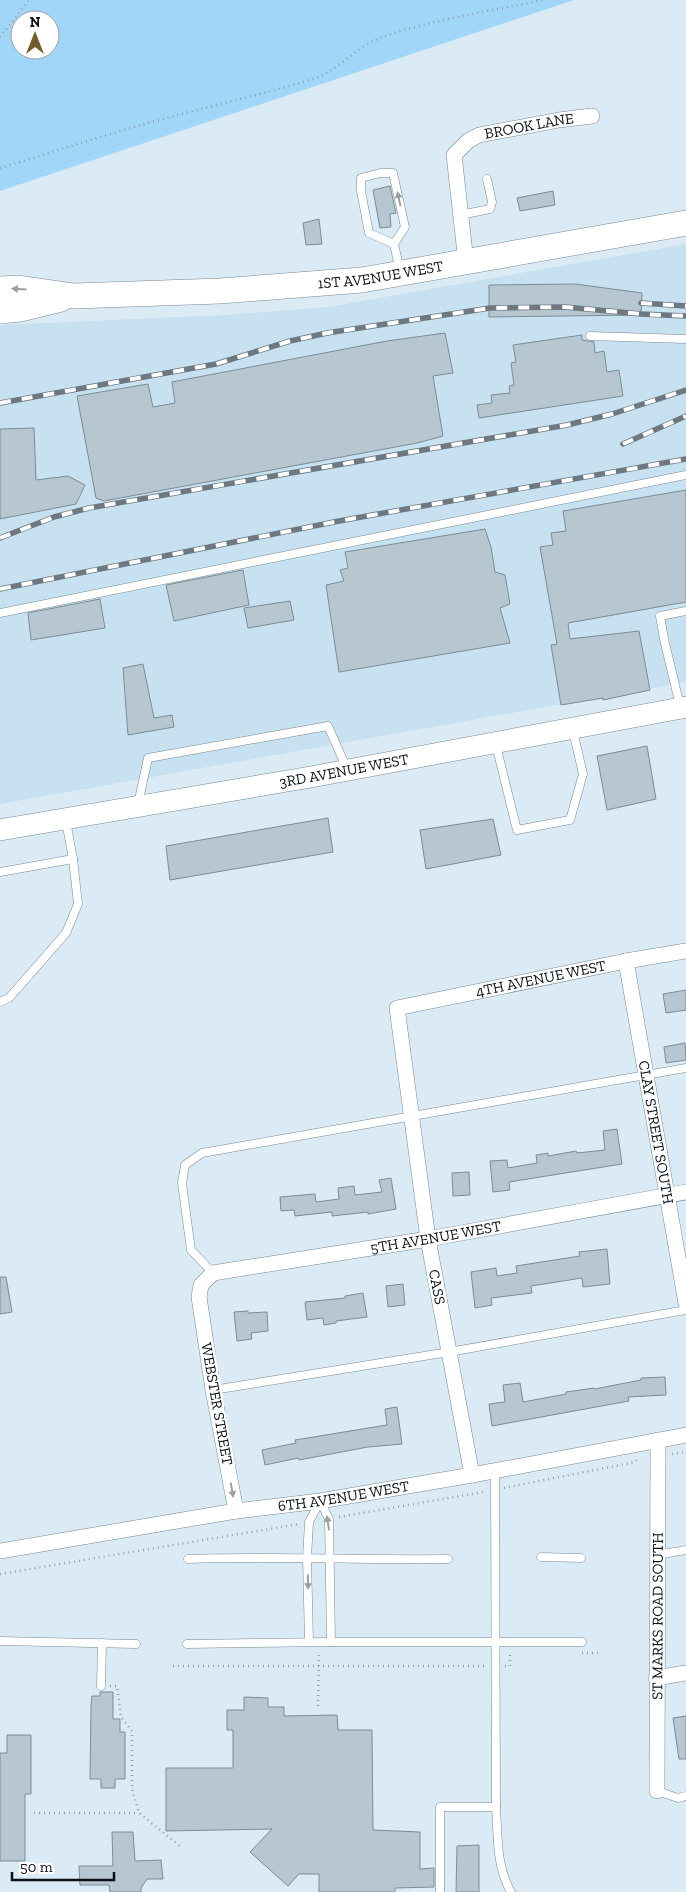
<svg xmlns="http://www.w3.org/2000/svg" width="686" height="1892" font-family="'Zilla Slab',serif">
<rect width="100%" height="100%" fill="#daebf6"/>
<polygon fill="#c8e1f0" points="686,244 686,682 0,804 0,325 224,315 328,307"/>
<path fill="#a0d6f8" fill-rule="evenodd" d="M0,0H574L0,191ZM20,20H50V50H20Z"/>
<g fill="#b7c7d2" stroke="#7c8c96">
<polygon points="390,186 396,213 390,214 391,227 380,228 373,190"/>
<polygon points="553,191 555,205 520,211 517,198"/>
<polygon points="319,219 322,244 306,245 303,223"/>
<polygon points="575,284 642,293 641,315 489,317 489,285"/>
<polygon points="445,333 453,373 433,376 443,436 417,443 104,501 96,498 77,396 148,384 153,407 175,403 172,382 387,341"/>
<polygon points="582,335 582,340 594,342 595,353 604,351 607,372 619,370 623,396 479,418 477,405 492,403 491,395 510,393 509,386 514,385 511,363 516,362 513,345"/>
<polygon points="34,428 36,480 68,476 85,485 76,504 0,519 0,429"/>
<polygon points="686,490 686,602 568,623 570,639 639,631 650,690 603,700 603,698 561,705 551,645 557,644 540,547 553,545 551,533 566,531 563,511"/>
<polygon points="485,529 491,547 495,572 505,575 510,604 500,608 510,643 339,672 326,585 344,581 340,570 348,568 345,552"/>
<polygon points="243,570 249,605 174,621 166,585"/>
<polygon points="100,599 105,628 31,640 28,613"/>
<polygon points="290,601 294,620 248,628 244,608"/>
<polygon points="143,664 154,718 172,715 174,727 128,735 123,668"/>
<polygon points="647,746 656,799 607,810 597,756"/>
<polygon points="328,818 333,852 170,880 166,846"/>
<polygon points="493,819 501,855 426,869 420,830"/>
<polygon points="686,990 686,1010 666,1013 663,994"/>
<polygon points="685,1043 686,1060 666,1063 664,1047"/>
<polygon points="617,1129 622,1164 509,1182 510,1190 493,1192 490,1161 507,1160 508,1168 537,1163 536,1155 548,1153 548,1156 576,1151 577,1153 605,1150 603,1131"/>
<polygon points="469,1172 470,1195 453,1196 452,1173"/>
<polygon points="391,1178 396,1209 368,1214 368,1212 332,1216 332,1212 295,1216 294,1210 281,1211 280,1197 315,1194 316,1202 339,1199 338,1188 354,1186 355,1195 382,1192 379,1180"/>
<polygon points="607,1249 610,1284 583,1287 582,1278 531,1286 532,1293 491,1298 492,1305 475,1308 471,1272 496,1268 497,1276 517,1273 516,1266 580,1256 579,1252"/>
<polygon points="0,1277 6,1277 12,1312 0,1314"/>
<polygon points="403,1284 405,1305 388,1307 386,1286"/>
<polygon points="363,1293 367,1317 336,1321 336,1323 324,1325 323,1318 307,1320 305,1302 345,1298 345,1296"/>
<polygon points="248,1311 248,1313 267,1312 268,1331 251,1333 252,1339 237,1341 234,1312"/>
<polygon points="665,1377 666,1395 628,1397 629,1401 492,1426 489,1404 505,1402 503,1385 520,1383 523,1402 566,1394 566,1392 594,1388 595,1389 641,1380 641,1378"/>
<polygon points="397,1407 402,1444 368,1447 299,1460 298,1458 265,1465 262,1450 296,1443 295,1440 387,1425 385,1409"/>
<polygon points="100,1692 113,1692 113,1719 120,1719 120,1732 125,1732 125,1779 115,1779 115,1788 101,1788 101,1779 90,1779 91,1706 92,1696 100,1696"/>
<polygon points="244,1697 268,1698 268,1707 284,1707 284,1716 337,1715 338,1730 372,1730 373,1830 420,1832 420,1869 434,1868 434,1887 395,1888 395,1892 319,1892 319,1874 299,1874 288,1886 250,1852 272,1829 166,1831 166,1768 233,1768 233,1730 227,1730 227,1710 244,1710"/>
<polygon points="686,1716 686,1759 679,1759 673,1718"/>
<polygon points="7,1735 31,1735 31,1794 25,1794 25,1861 0,1861 0,1753 7,1753"/>
<polygon points="112,1832 133,1832 135,1861 161,1860 163,1879 147,1879 141,1888 141,1892 110,1892 109,1885 80,1885 79,1866 113,1866"/>
<polygon points="479,1845 479,1892 456,1892 457,1846"/>
</g>
<g fill="none" stroke-linecap="round" stroke-linejoin="round">
<g stroke="#788892" stroke-width="9">
<g id="lane">
<polyline points="460,215 490,209 492,202 487,179"/>
<polyline points="394,244 369,233 361,191 361,178 380,173 393,173 405,227 394,244 400,271"/>
<polyline points="590,336 686,339"/>
<polyline points="0,613 686,475"/>
<polyline points="680,706 664,639 660,616 686,611"/>
<polyline points="496,745 517,830 570,820 583,774 573,731"/>
<polyline points="138,804 148,758 328,726 347,769"/>
<polyline points="0,872 73,859 66,821"/>
<polyline points="0,1002 9,998 66,933 78,904 73,859"/>
<polyline points="213,1273 191,1250 182,1183 185,1165 202,1153 686,1068"/>
<polyline points="213,1390 449,1352 686,1310"/>
<path d="M495,1471L496,1807C498,1836 496,1866 511,1892"/>
<polyline points="320,1501 329,1519 331,1642"/>
<polyline points="657,1555 686,1550"/>
<polyline points="541,1557 581,1558"/>
<path d="M188,1559C275,1556 361,1560 448,1559"/>
<polyline points="0,1641 136,1644"/>
<polyline points="309,1642 307,1558 309,1522 320,1501"/>
<polyline points="187,1644 331,1642 582,1642"/>
<polyline points="101,1686 102,1643"/>
<polyline points="657,1791 678,1798 686,1796"/>
<polyline points="440,1892 440,1807 496,1807"/>
</g>
</g>
<g stroke="#788892" stroke-width="16">
<g id="street">
<path id="s1" d="M466,262L454,155L468,141L479,135L559,120L592,116"/>
<path id="s2" d="M626,961L686,1303"/>
<path id="s3" d="M472,1475L428,1239L397,1008L626,961L686,951"/>
<path id="s4" d="M236,1511L213,1390L199,1297L201,1285L213,1273L428,1239L686,1192"/>
<path id="s5" d="M0,1551L236,1511L320,1501L472,1475L686,1435"/>
<polyline points="656,1678 686,1673"/>
<path id="s6" d="M657,1791L658,1440"/>
</g>
</g>
<g stroke="#788892" stroke-width="22">
<g id="secondary">
<path id="s7" d="M0,830L311,777L686,707"/>
</g>
</g>
<g stroke="#788892" stroke-width="26">
<g id="primary">
<path id="s8" d="M0,289L18,288L74,296L220,291L362,280L686,223"/>
<polyline points="0,311 20,309 61,299"/>
</g>
</g>
<g stroke="#93a0a9" stroke-width="2.5" stroke-dasharray="1 4" stroke-linecap="butt">
<polyline points="0,37 29,0"/>
<path d="M0,168C58,151 115,131 174,116C220,104 267,93 313,79C339,71 355,47 380,38C432,19 488,12 542,0"/>
<polyline points="672,1454 686,1452"/>
<polyline points="504,1488 635,1462 637,1459"/>
<polyline points="339,1517 484,1492"/>
<polyline points="0,1574 299,1524"/>
<polyline points="582,1653 600,1653"/>
<polyline points="173,1666 487,1666"/>
<polyline points="505,1666 510,1666 510,1654 512,1654"/>
<polyline points="110,1686 117,1686 121,1717 132,1731 132,1789 139,1813 181,1847"/>
<polyline points="318,1706 319,1651"/>
<polyline points="34,1813 139,1813"/>
</g>
<use href="#lane" stroke="#fff" stroke-width="8"/>
<use href="#street" stroke="#fff" stroke-width="15"/>
<use href="#secondary" stroke="#fff" stroke-width="21"/>
<use href="#primary" stroke="#fff" stroke-width="25"/>
<g stroke="#6d7880" stroke-width="5.5">
<g id="rail">
<polyline points="641,303 686,306"/>
<polyline points="0,403 216,364 290,341 327,333 490,308 565,307 641,314 686,316"/>
<polyline points="623,444 686,416"/>
<polyline points="0,538 54,517 89,508 567,425 612,414 686,390"/>
<polyline points="0,589 339,521 686,459"/>
</g>
</g>
<use href="#rail" stroke="#fff" stroke-width="4" stroke-dasharray="11" stroke-linecap="butt"/>
</g>
<defs><path id="oneway-solid" d="M-6-.8H1V-3.2L6.5 0L1 3.2V.8H-6Z" transform="scale(1.25)"/></defs>
<g fill="#9d9fa1">
<use href="#oneway-solid" transform="translate(399 199) rotate(-102)"/>
<use href="#oneway-solid" transform="translate(19 289) rotate(-176)"/>
<use href="#oneway-solid" transform="translate(232 1490) rotate(80)"/>
<use href="#oneway-solid" transform="translate(328 1523) rotate(-98)"/>
<use href="#oneway-solid" transform="translate(308 1582) rotate(89)"/>
</g>
<g text-anchor="middle" stroke-width="5" stroke-linejoin="round" paint-order="stroke">
<g font-size="15" fill="#0a1014" stroke="#fff">
<text dy="5" stroke="none"><textPath href="#s1" startOffset="191">BROOK LANE</textPath></text>
<text dy="5" stroke="none"><textPath href="#s8" startOffset="382">1ST AVENUE WEST</textPath></text>
<text dy="5" stroke="none"><textPath href="#s7" startOffset="349">3RD AVENUE WEST</textPath></text>
<text dy="5" stroke="none"><textPath href="#s3" startOffset="620">4TH AVENUE WEST</textPath></text>
<text dy="5" stroke="none"><textPath href="#s2" startOffset="174">CLAY STREET SOUTH</textPath></text>
<text dy="5" stroke="none"><textPath href="#s4" startOffset="472">5TH AVENUE WEST</textPath></text>
<text transform="translate(437 1287) rotate(79)" y="5">CASS</text>
<text transform="translate(217 1404) rotate(80)" y="5">WEBSTER STREET</text>
<text dy="5" stroke="none"><textPath href="#s5" startOffset="348">6TH AVENUE WEST</textPath></text>
<text dy="5" stroke="none"><textPath href="#s6" startOffset="175">ST MARKS ROAD SOUTH</textPath></text>
</g>
</g>
<g transform="translate(35 35)"><circle r="24" fill="#ffffff" stroke="#9d9fa1"/>
<path d="M0-4L9 19L0 12L-9 19Z" fill="#725c2c"/>
<text y="-8" font-size="14" font-weight="bold" text-anchor="middle" fill="#0a1014">N</text>
</g>
<path d="M12 1872v8h102v-8" fill="none" stroke="#0a1014" stroke-width="2.5"/>
<text x="20" y="1872" font-size="15" fill="#0a1014" stroke="#ffffff" stroke-width="4" paint-order="stroke">50 m</text>
</svg>
